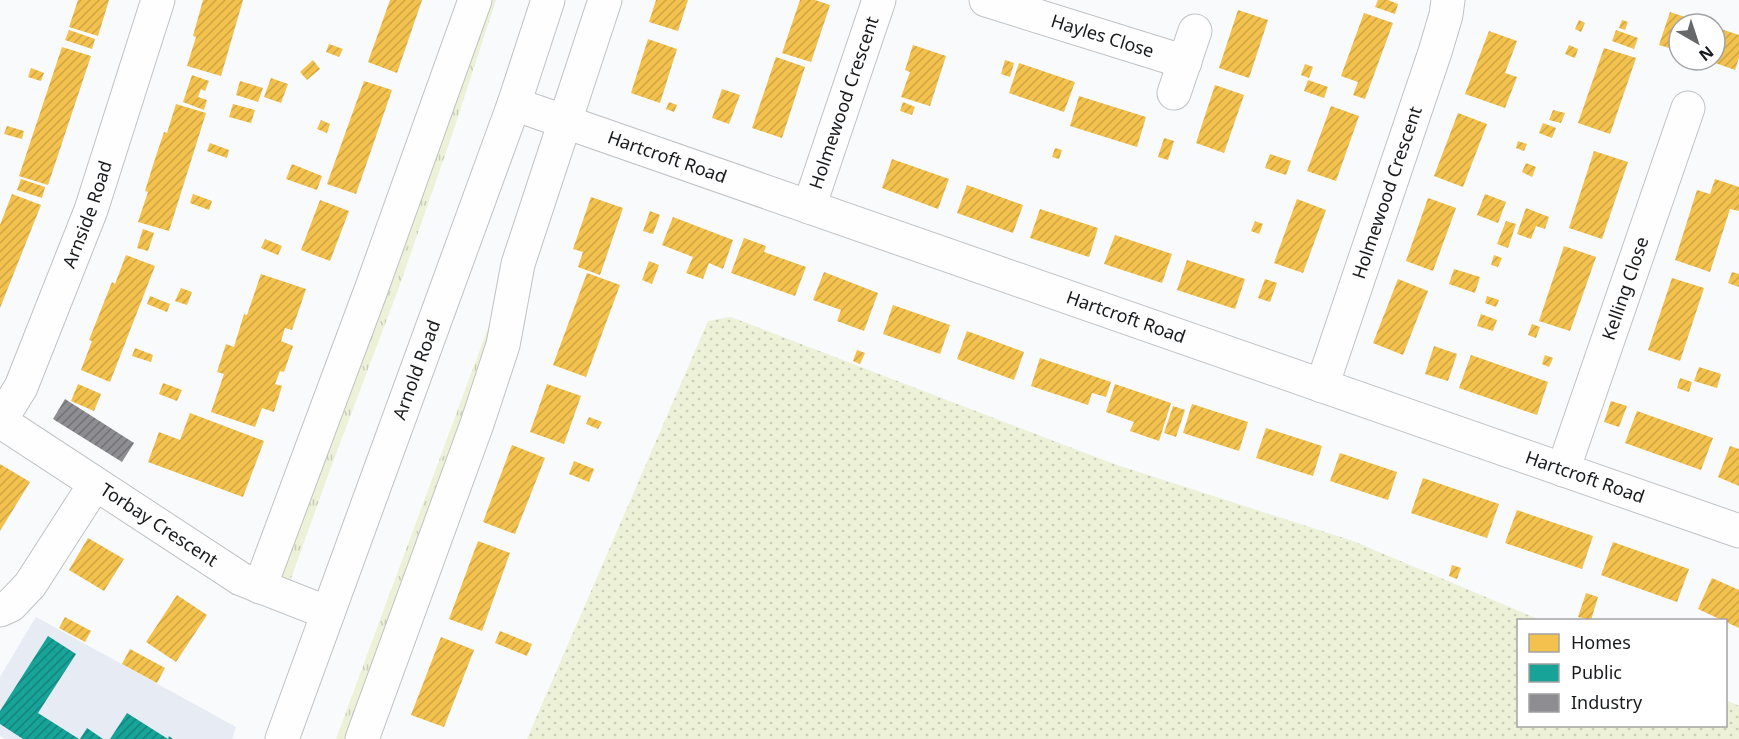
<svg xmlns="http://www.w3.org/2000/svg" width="1739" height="739" font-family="'Noto Sans',sans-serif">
<defs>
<pattern id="grass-tufts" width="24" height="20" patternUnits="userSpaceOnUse" patternTransform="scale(1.5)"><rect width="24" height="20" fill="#ecf1d7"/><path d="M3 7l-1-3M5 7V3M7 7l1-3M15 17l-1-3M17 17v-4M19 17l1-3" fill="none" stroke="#caceb8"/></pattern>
<pattern id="park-dots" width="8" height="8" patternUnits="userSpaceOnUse" patternTransform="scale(1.5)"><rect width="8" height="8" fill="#ecf1d7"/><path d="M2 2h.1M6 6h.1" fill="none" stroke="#caceb8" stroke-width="1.8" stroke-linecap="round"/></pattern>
<pattern id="homes-hatch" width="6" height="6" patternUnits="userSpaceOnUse" patternTransform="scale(1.5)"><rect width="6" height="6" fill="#f2c14e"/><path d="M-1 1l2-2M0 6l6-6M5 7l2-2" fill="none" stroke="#cfa544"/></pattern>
<pattern id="public-hatch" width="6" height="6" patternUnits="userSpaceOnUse" patternTransform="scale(1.5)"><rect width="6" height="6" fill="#17a398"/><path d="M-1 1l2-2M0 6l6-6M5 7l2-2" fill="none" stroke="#14847b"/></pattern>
<pattern id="industry-hatch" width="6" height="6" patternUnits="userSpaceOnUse" patternTransform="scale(1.5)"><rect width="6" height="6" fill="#8d8d92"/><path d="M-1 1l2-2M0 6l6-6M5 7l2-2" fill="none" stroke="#727276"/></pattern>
</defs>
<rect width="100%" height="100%" fill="#f8fafc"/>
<polygon fill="#e6ebf4" points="36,617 236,727 232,739 5,739 0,736 0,677"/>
<g fill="url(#grass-tufts)">
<polygon points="484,0 496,0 451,138 398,290 331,467 289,584 279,580"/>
<polygon points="505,282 493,348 352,739 336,739"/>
</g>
<polygon fill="url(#park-dots)" points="731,317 1114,464 1353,541 1540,620 1518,620 1518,726 1726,726 1726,700 1739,706 1739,739 527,739 708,321"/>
<g fill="url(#homes-hatch)">
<polygon points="78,0 109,0 98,36 69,27"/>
<polygon points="203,0 243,0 221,76 187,66 196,37 193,36"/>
<polygon points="390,0 422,0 397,73 368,62"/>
<polygon points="656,0 688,0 678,31 649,22"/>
<polygon points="800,0 815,0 830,5 811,62 782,53"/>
<polygon points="1378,0 1388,0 1398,4 1395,14 1375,7"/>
<polygon points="1238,10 1268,20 1249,78 1219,68"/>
<polygon points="1670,12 1706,24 1679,24 1679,51 1659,45"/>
<polygon points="1364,13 1393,23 1365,99 1353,95 1358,82 1341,76"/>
<polygon points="1579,20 1585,23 1581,32 1575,29"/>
<polygon points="1622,20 1628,22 1625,30 1619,28"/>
<polygon points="1715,27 1739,35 1739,58 1735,70 1707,60 1715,60"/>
<polygon points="69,30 95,39 92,49 65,40"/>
<polygon points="1616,30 1638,38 1634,49 1612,41"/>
<polygon points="1489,31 1517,41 1505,73 1517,77 1505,108 1465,94"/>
<polygon points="648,39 677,49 660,103 631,93"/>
<polygon points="329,44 343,49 339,57 326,52"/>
<polygon points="913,45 946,56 930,106 901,97 910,72 905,70"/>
<polygon points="1569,45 1578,49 1575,58 1565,54"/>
<polygon points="62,47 91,56 48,185 19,176"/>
<polygon points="1604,48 1636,58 1610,134 1578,123"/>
<polygon points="776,57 805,67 782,138 752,128"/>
<polygon points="313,60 320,69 307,80 300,72"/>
<polygon points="1005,60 1014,63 1010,77 1001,74"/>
<polygon points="1019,63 1075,82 1064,112 1009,93"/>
<polygon points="1305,64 1313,67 1309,78 1301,75"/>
<polygon points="31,68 44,73 41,81 28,77"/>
<polygon points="192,75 209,81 205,91 201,89 198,97 207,100 204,110 183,102"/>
<polygon points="271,78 288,84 281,103 264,97"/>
<polygon points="1308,80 1328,87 1324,98 1304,91"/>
<polygon points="240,81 263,88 258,102 236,95"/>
<polygon points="364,81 392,90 356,194 327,184"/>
<polygon points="1215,85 1244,95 1224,153 1196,143"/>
<polygon points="722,89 740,95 729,124 712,118"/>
<polygon points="1079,96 1146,117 1137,147 1070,126"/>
<polygon points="669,102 677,105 674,112 666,109"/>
<polygon points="903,102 915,107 912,115 900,111"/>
<polygon points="176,104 206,113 169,231 138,222 148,192 145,191 154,162 164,132 167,133"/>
<polygon points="233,104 255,110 251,123 229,117"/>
<polygon points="1331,106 1359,116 1336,181 1307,171"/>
<polygon points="1553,110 1565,113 1561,123 1549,120"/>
<polygon points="1458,113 1487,124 1463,187 1434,176"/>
<polygon points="321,120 330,124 327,133 317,129"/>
<polygon points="1543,123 1556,128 1552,138 1539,133"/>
<polygon points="7,126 24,131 22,139 4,134"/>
<polygon points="1164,138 1174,141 1168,160 1158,157"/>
<polygon points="1518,141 1527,144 1524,151 1516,148"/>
<polygon points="210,143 229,150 227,158 207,151"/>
<polygon points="1055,148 1062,150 1059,159 1052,157"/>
<polygon points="1594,151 1628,162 1602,239 1569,228"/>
<polygon points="1270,154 1291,161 1286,175 1265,168"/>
<polygon points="892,159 949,179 938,209 882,188"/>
<polygon points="1526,163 1536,167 1532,177 1522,172"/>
<polygon points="292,164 322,176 317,190 286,179"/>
<polygon points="21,179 45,187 42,198 17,190"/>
<polygon points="1715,179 1739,187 1739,211 1730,209 1710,272 1675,260 1697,190 1710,194"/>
<polygon points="967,185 1023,205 1013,233 957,213"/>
<polygon points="12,194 41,205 0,308 0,225"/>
<polygon points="193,194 212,201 209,210 190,203"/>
<polygon points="1485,194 1506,202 1498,223 1477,215"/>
<polygon points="591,197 623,208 600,275 578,267 583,252 573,249"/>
<polygon points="1428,198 1456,208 1433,271 1406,261"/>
<polygon points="1297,199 1326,210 1303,273 1274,263"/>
<polygon points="320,200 349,211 330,261 301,250"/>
<polygon points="1526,208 1549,217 1545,229 1536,226 1531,239 1517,234"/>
<polygon points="1040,209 1098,228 1089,257 1030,238"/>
<polygon points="650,211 660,215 653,234 643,231"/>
<polygon points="673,217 733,240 723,269 709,263 703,279 686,273 693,257 662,245"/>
<polygon points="1255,221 1263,224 1259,234 1251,231"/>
<polygon points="1506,221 1516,224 1508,248 1497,244"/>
<polygon points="143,229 154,233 148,251 137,248"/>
<polygon points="1115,235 1172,254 1162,283 1104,264"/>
<polygon points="744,238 766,246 764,252 806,267 795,296 731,273"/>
<polygon points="265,239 282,246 278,255 261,248"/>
<polygon points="1564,246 1596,257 1570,331 1539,321"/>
<polygon points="126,255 155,266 110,382 81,370 92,341 89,340 112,282 115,284"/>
<polygon points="1494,255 1502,258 1498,267 1491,265"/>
<polygon points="1187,260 1245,279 1235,309 1177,290"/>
<polygon points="649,261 659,265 652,284 642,280"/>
<polygon points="1454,269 1480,277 1475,293 1449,284"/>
<polygon points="824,272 878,293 864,331 837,321 841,310 813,300"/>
<polygon points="1732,272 1739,274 1739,287 1728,283"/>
<polygon points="587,273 620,285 586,377 553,365"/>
<polygon points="261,274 306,289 292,330 285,328 281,341 293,346 284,372 280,371 275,384 282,386 274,412 262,408 255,427 211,412 224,374 217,372 226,344 234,347 244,314 247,315"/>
<polygon points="1672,278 1704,288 1680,361 1648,350"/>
<polygon points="1265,279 1277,283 1270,302 1258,298"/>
<polygon points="1398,279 1428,291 1403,355 1373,343"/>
<polygon points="181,288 192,292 187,305 175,301"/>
<polygon points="150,296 170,304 167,312 147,304"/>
<polygon points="1487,296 1499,300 1496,307 1485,303"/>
<polygon points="893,305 950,325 940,354 883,334"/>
<polygon points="1481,314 1497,320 1493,331 1477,326"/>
<polygon points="1532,324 1540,327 1536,338 1528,335"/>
<polygon points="967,331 1024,352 1014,380 957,359"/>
<polygon points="1434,346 1457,354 1448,381 1425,374"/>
<polygon points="135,348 153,355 151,362 132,356"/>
<polygon points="857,350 865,353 860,364 853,361"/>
<polygon points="1471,355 1548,382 1537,415 1459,388"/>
<polygon points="1545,355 1553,358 1549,367 1542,364"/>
<polygon points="1040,358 1111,382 1106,397 1092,393 1088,405 1031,386"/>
<polygon points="1699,367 1721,374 1717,388 1694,381"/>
<polygon points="1680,378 1692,382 1689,392 1677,388"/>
<polygon points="163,383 182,390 177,401 159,394"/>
<polygon points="78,384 101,394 94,411 71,401"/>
<polygon points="547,384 581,396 564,444 530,432"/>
<polygon points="1115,384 1171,403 1159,441 1130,431 1134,422 1106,412"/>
<polygon points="1611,401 1627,406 1619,427 1604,422"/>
<polygon points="1192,404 1248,422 1239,451 1183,433"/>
<polygon points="1173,406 1185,410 1176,437 1164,433"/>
<polygon points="1637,411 1713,438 1701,470 1625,443"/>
<polygon points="190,413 264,441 243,497 148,462 159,432 180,440"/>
<polygon points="589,417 602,422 598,429 586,424"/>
<polygon points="1266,428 1322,446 1313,476 1256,458"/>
<polygon points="512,445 545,458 515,534 483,522"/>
<polygon points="1730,446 1739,449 1739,486 1718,477"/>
<polygon points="1340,453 1397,472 1388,500 1330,481"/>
<polygon points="574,461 594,469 589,482 569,474"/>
<polygon points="0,464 30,482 0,531"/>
<polygon points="1423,478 1499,504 1487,538 1411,513"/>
<polygon points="1517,510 1593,536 1582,569 1505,543"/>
<polygon points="88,538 124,559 104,591 69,570"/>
<polygon points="478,541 510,553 482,631 449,619"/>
<polygon points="1613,542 1689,569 1677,602 1601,575"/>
<polygon points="1452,565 1461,568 1457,579 1449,576"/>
<polygon points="1712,578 1739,590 1739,628 1698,609"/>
<polygon points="1586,593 1598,597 1591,620 1578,617"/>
<polygon points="177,595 207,615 176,662 146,642"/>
<polygon points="65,617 91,631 85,642 59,628"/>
<polygon points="500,631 532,644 527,656 495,643"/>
<polygon points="441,637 474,650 444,727 411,715"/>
<polygon points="130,649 165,668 157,683 122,664"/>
</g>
<g fill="url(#public-hatch)">
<polygon points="48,636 76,654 38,713 79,739 23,739 0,724 0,711"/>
<polygon points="127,713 168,739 169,736 173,739 110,739"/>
<polygon points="87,728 103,739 80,739"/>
</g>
<polygon fill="url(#industry-hatch)" points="65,399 134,443 122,462 53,419"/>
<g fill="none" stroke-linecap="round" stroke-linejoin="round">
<g stroke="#c0c2c4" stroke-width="35">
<g id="minor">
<path id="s1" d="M986,0L1185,62"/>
<polyline points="1174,93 1195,31"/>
<path id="s2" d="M514,104L1739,531"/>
<path id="s3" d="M809,207L879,0"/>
<path id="s4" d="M1322,386L1435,52L1446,15L1448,0"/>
<path id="s5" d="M0,421L21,387L91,210L158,0"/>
<path id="s6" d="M0,421L241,579L328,613"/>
<path id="s7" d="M1563,470L1688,108"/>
<polyline points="260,587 371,290 475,0"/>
<polyline points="0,610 11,605 30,585 95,484"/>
<polyline points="362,739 477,424 503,345 518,264 605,0"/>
</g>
</g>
<g stroke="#c0c2c4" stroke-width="35">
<g id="major">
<path id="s8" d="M282,739L514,104L548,0"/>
</g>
</g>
<use href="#minor" stroke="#fefeff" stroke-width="33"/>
<use href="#major" stroke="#fefeff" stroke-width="33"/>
</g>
<g text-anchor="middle" stroke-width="6" stroke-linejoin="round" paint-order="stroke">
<g font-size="18" fill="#181a1c" stroke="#fff">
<text dy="6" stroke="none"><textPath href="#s1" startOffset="122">Hayles Close</textPath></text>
<text dy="6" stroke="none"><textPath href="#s3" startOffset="110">Holmewood Crescent</textPath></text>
<text dy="6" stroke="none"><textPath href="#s2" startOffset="162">Hartcroft Road</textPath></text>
<text dy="6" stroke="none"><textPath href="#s4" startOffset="204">Holmewood Crescent</textPath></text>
<text dy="6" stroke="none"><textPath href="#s5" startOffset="225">Arnside Road</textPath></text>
<text dy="6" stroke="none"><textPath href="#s7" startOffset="192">Kelling Close</textPath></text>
<text dy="6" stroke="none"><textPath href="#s2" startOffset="648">Hartcroft Road</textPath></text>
<text dy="6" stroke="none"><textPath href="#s8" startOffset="393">Arnold Road</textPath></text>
<text dy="6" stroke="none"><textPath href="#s2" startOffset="1134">Hartcroft Road</textPath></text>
<text dy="6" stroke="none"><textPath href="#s6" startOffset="190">Torbay Crescent</textPath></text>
</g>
</g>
<rect x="1517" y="619" width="210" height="108" fill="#ffffff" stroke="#a3a3a4" stroke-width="1.5"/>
<rect x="1529" y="634" width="30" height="18" fill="#f2c14e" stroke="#a3a3a4" stroke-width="1.5"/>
<text x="1571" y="649" font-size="18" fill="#181a1c">Homes</text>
<rect x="1529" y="664" width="30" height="18" fill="#17a398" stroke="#a3a3a4" stroke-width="1.5"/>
<text x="1571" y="679" font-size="18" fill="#181a1c">Public</text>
<rect x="1529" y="694" width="30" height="18" fill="#8d8d92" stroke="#a3a3a4" stroke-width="1.5"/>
<text x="1571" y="709" font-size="18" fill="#181a1c">Industry</text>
<g transform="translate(1697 42) rotate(141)"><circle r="28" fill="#ffffff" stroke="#a3a3a4" stroke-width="1.5"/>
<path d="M0-4.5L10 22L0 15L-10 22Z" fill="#66686a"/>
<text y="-9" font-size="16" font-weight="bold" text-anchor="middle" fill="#181a1c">N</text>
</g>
</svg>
